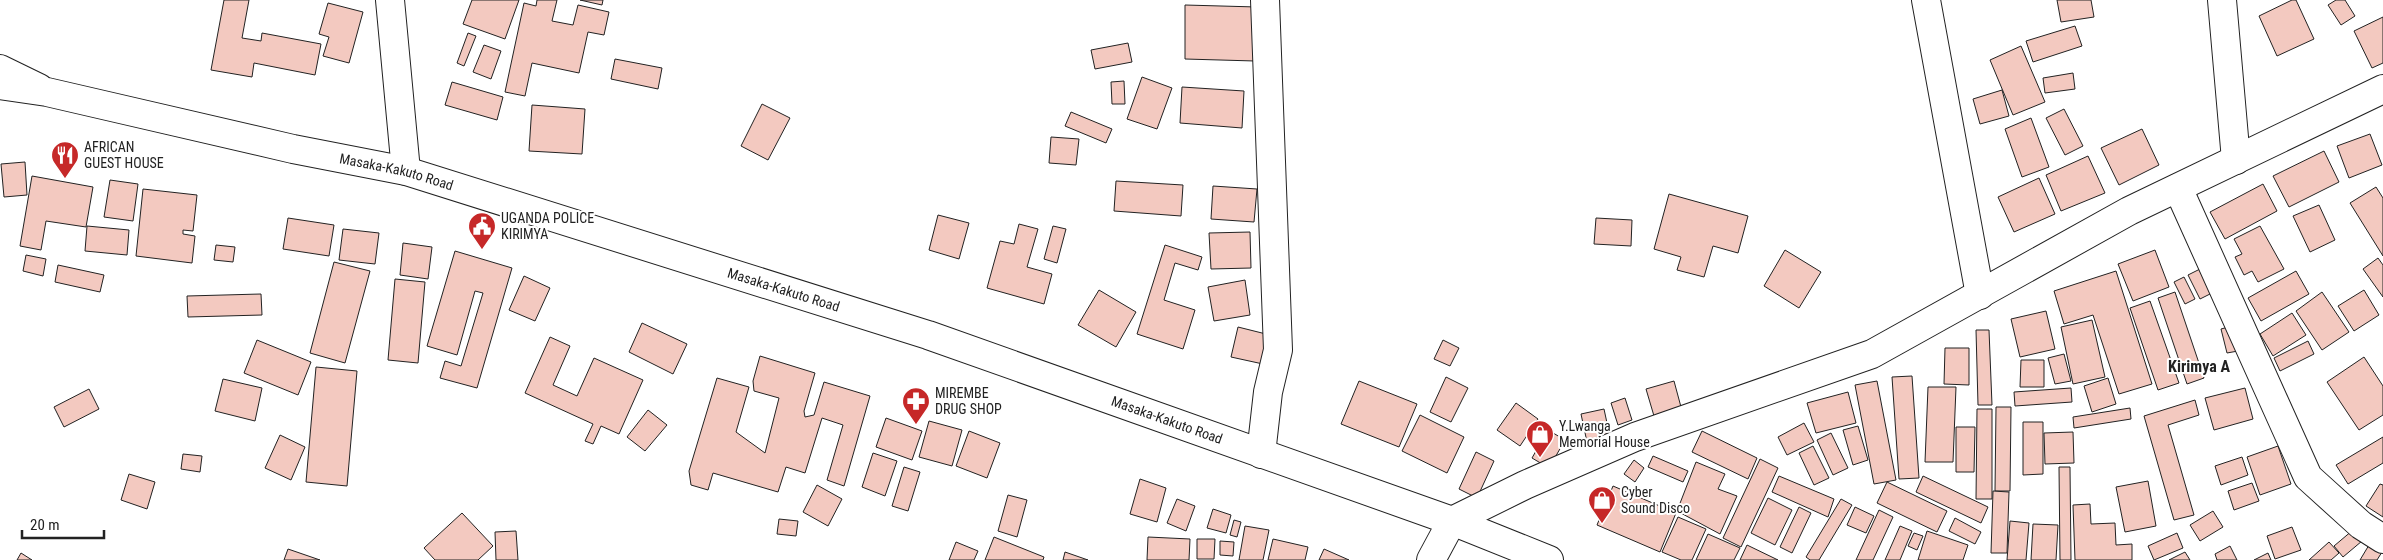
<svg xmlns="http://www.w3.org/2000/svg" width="2383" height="560" font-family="'Roboto Condensed',sans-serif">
<rect width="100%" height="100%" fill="#fff"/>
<g fill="#f3c9c0" stroke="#222">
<polygon points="224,0 249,0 242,38 261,41 262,33 321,44 315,75 254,63 252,77 211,70"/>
<polygon points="472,0 519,0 505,39 463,24"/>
<polygon points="537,0 557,0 552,21 573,25 578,5 609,12 604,35 588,32 579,73 532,63 525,96 505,92 524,3 536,6"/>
<polygon points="580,0 603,0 602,5"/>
<polygon points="2057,0 2091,0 2094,17 2061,22"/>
<polygon points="2292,0 2296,0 2314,39 2277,56 2259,16"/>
<polygon points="2336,0 2345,0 2355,16 2341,25 2328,5"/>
<polygon points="328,3 363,12 349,63 323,56 329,37 319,34"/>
<polygon points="1185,5 1257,7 1255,61 1185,59"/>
<polygon points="2383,17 2383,63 2372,68 2354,31"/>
<polygon points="2075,26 2082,46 2033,62 2026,41"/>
<polygon points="468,33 476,36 464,66 457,63"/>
<polygon points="1128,43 1132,62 1095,69 1091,50"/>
<polygon points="484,45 501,51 491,79 473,72"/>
<polygon points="2021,46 2045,102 2013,115 1990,60"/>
<polygon points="615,59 662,68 658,89 611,79"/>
<polygon points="2073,73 2075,89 2045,93 2043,78"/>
<polygon points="1142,77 1172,88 1157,129 1127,119"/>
<polygon points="1124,81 1125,104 1112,104 1111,82"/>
<polygon points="452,82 503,97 497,120 445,105"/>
<polygon points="1182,87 1244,91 1242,128 1180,123"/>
<polygon points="2002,90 2009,116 1980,124 1973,99"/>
<polygon points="762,104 790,118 768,160 741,146"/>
<polygon points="532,105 585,109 582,154 529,151"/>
<polygon points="2064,109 2083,146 2065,155 2046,118"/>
<polygon points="1071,112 1112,129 1106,143 1065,126"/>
<polygon points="2031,118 2049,167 2022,177 2005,129"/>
<polygon points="2142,129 2159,165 2119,185 2101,148"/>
<polygon points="2370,134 2382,165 2349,178 2337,146"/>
<polygon points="1051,137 1079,139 1076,165 1049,163"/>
<polygon points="2324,151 2339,182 2289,207 2273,176"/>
<polygon points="2088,156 2105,193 2061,211 2046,175"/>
<polygon points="25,162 27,195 4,197 1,164"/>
<polygon points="32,176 93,187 86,227 46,221 41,250 20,246"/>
<polygon points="2039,178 2055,214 2014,232 1998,197"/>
<polygon points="110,180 138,184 133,221 104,217"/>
<polygon points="1116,181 1183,185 1181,216 1114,211"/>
<polygon points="2263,184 2277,211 2225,239 2210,212"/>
<polygon points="1213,186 1257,189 1254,222 1211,219"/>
<polygon points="2376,187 2383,198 2383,256 2350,203"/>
<polygon points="143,189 197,195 193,231 183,230 183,234 195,236 192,263 136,256"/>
<polygon points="1669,194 1748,216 1738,253 1713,246 1704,277 1677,270 1681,257 1654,249"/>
<polygon points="2319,205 2335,240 2310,252 2293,216"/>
<polygon points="938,215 969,223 959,259 929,250"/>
<polygon points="288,218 334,225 329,256 283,249"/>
<polygon points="1596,218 1632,220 1631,246 1594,244"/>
<polygon points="1019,224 1038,229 1027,267 1052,274 1044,304 987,288 1000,241 1014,244"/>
<polygon points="87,226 129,230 127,255 85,251"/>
<polygon points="1053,226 1066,229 1057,263 1044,259"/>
<polygon points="2260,226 2284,269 2258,282 2252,271 2244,275 2235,257 2242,254 2234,239"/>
<polygon points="343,229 379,233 375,264 339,260"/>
<polygon points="1250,232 1251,268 1211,269 1209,233"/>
<polygon points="403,243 432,247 428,279 400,275"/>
<polygon points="216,245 235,247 233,262 214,260"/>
<polygon points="1165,245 1202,257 1198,270 1175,263 1164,300 1195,310 1183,349 1137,334"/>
<polygon points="1785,250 1821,272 1799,308 1764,286"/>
<polygon points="2155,250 2169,287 2133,301 2118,264"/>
<polygon points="455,251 512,268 477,388 440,378 445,361 461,366 483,293 475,291 457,355 427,346"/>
<polygon points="26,255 46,259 43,276 23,271"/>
<polygon points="2378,258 2383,265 2383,297 2363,269"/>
<polygon points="334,262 370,271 345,363 310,353"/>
<polygon points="58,265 104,275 100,292 55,282"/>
<polygon points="2202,268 2214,292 2200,299 2188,275"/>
<polygon points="2116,271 2152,384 2119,394 2093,315 2064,324 2054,291"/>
<polygon points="2296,271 2309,294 2261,321 2248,298"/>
<polygon points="524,276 550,288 535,321 509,310"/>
<polygon points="2184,277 2195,299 2185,304 2174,282"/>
<polygon points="395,279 425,282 418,363 388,360"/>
<polygon points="1245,280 1250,315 1214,321 1208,287"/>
<polygon points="1099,290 1136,312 1116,347 1078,325"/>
<polygon points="2364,290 2379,315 2354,331 2338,306"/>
<polygon points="2175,292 2204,378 2187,384 2158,298"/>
<polygon points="2322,292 2349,332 2322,350 2296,311"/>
<polygon points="261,294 262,315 188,317 187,296"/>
<polygon points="2150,301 2179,383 2158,390 2130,308"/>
<polygon points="2046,311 2055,349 2020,357 2011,319"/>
<polygon points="2292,313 2306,335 2273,356 2260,334"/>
<polygon points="2092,320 2105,377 2073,384 2061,327"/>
<polygon points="642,323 687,344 673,374 629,352"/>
<polygon points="2232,326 2238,351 2227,353 2221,329"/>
<polygon points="1238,327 1270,335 1263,364 1231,357"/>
<polygon points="1976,330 1989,330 1992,405 1978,405"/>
<polygon points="550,337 570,346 553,385 577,396 594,358 643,380 619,434 601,426 593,444 585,441 593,424 525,393"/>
<polygon points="257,340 311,362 298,395 244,373"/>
<polygon points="1443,340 1459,348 1450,366 1434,359"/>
<polygon points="2308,341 2314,354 2280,371 2274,358"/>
<polygon points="1945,348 1969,348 1969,385 1944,384"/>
<polygon points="2064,354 2071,381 2055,384 2048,358"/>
<polygon points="760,356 815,373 804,411 805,417 814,415 824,382 870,396 844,486 827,480 843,425 822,418 805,473 786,467 778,492 713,473 708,490 691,485 689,471 717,378 749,387 736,432 765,453 779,398 754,391 753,381"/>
<polygon points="2364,357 2383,386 2383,415 2359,430 2327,382"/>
<polygon points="2021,360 2044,360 2044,387 2020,387"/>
<polygon points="316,367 357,371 347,486 306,482"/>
<polygon points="1912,376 1919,478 1899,479 1892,377"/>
<polygon points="1446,377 1468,388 1451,422 1430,412"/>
<polygon points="2108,378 2116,404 2092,412 2084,386"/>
<polygon points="223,379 262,388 255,421 215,411"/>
<polygon points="1359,381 1417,404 1399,447 1341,424"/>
<polygon points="1674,381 1681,407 1654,416 1646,389"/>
<polygon points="1877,381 1896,480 1874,484 1855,385"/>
<polygon points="1928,387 1956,387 1953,462 1925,462"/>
<polygon points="2071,388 2072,402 2015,406 2014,392"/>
<polygon points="2245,388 2253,419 2214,430 2205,398"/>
<polygon points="89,389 99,409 64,427 54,407"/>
<polygon points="1848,392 1856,423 1816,433 1807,403"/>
<polygon points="1625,398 1632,420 1618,425 1611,403"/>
<polygon points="2195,400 2199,415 2168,425 2194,515 2174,520 2144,416"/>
<polygon points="1516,403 1538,419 1520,446 1497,430"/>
<polygon points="1996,407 2011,407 2010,491 1995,491"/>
<polygon points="2130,408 2131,419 2074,428 2073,417"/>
<polygon points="1604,409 1610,437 1587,442 1581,414"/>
<polygon points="1977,409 1992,409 1992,499 1976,499"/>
<polygon points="648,410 667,425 645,451 627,437"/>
<polygon points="1420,415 1464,437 1447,473 1402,451"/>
<polygon points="886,418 922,431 912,460 876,447"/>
<polygon points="929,421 962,430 952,466 919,457"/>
<polygon points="2023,422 2043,422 2043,474 2023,475"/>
<polygon points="1804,423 1814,442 1787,455 1778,437"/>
<polygon points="1858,426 1868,460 1853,465 1843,430"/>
<polygon points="1956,427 1975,427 1974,472 1956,472"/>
<polygon points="1548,430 1565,440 1549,468 1532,458"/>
<polygon points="969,431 1000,443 987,478 956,466"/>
<polygon points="1702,431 1757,458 1748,479 1692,452"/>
<polygon points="2073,432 2074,463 2045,464 2044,433"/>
<polygon points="1831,433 1848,468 1833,475 1817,440"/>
<polygon points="280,435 305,447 291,480 265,468"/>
<polygon points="2383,437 2383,463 2348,484 2336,465"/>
<polygon points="1813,446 1829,478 1814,485 1799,453"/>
<polygon points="2278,446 2291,484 2260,495 2247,457"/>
<polygon points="1476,452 1494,461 1477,498 1459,489"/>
<polygon points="873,453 897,461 885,496 862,487"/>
<polygon points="183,454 202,456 200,472 181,469"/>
<polygon points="1653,456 1688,471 1683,482 1648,467"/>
<polygon points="2242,457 2248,475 2221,485 2215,466"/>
<polygon points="1760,459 1778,468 1741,547 1723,538"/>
<polygon points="1634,460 1644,468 1635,482 1624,474"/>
<polygon points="1696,462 1725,474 1718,489 1737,496 1720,534 1677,511"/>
<polygon points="904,467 920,472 908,511 892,506"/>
<polygon points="2059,467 2070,467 2071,560 2060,560"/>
<polygon points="129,474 155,482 147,509 121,500"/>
<polygon points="1779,476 1834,499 1828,517 1772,492"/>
<polygon points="1923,476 1988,507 1981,523 1916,492"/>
<polygon points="1140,479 1166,488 1157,522 1130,514"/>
<polygon points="2148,481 2156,526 2125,532 2116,487"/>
<polygon points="1887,482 1947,511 1937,532 1877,503"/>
<polygon points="2252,483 2259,501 2234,510 2228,491"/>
<polygon points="2380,484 2383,485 2383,517 2366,506"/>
<polygon points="817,485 842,499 828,526 803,512"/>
<polygon points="1613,486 1676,513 1660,552 1597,525"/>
<polygon points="1993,491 2009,492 2007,553 1991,553"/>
<polygon points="1008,495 1027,500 1017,537 998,531"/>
<polygon points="1768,498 1792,510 1775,545 1751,533"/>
<polygon points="1177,499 1195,506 1186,531 1167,523"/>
<polygon points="1841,499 1852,505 1819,560 1810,560 1806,557"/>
<polygon points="2090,504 2091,524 2115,523 2116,545 2132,544 2132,560 2075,560 2073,505"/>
<polygon points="1799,507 1811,513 1792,553 1780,547"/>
<polygon points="1855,507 1874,516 1866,533 1847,525"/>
<polygon points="1213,509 1231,515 1226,533 1207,528"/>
<polygon points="1879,510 1893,517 1873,560 1856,560"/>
<polygon points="2213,511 2223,527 2200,541 2190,525"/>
<polygon points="462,513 493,546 478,560 435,560 424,548"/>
<polygon points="1678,517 1706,529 1692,560 1681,560 1662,552"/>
<polygon points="1955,518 1981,532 1975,544 1949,531"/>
<polygon points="779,519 798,521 796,536 777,534"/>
<polygon points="1234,520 1241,522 1237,537 1230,535"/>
<polygon points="2010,521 2029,523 2026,560 2007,560"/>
<polygon points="2033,524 2058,525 2056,560 2031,560"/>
<polygon points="1245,526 1269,530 1263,560 1239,560"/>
<polygon points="1900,526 1912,531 1900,560 1885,560"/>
<polygon points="2292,527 2301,550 2275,559 2267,536"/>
<polygon points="2353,530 2362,541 2343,557 2334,546"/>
<polygon points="516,531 518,560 496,560 495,532"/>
<polygon points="1927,531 1968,545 1963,560 1918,560"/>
<polygon points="1914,533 1923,536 1917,550 1908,546"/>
<polygon points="2177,533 2183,548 2154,560 2148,546"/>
<polygon points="1708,534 1740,548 1734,560 1696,560"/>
<polygon points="994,537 1044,557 1043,560 985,560"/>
<polygon points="1148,537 1190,539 1189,560 1147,560"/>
<polygon points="1197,539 1215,539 1214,559 1197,559"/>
<polygon points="1273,539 1308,547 1305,560 1268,560"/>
<polygon points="1220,541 1234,542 1233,556 1220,555"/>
<polygon points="956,542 978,551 974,560 949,560"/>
<polygon points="2329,542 2339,553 2331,560 2309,560"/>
<polygon points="1747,545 1778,560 1740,560"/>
<polygon points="2369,545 2382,552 2377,560 2360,560"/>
<polygon points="2230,546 2237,560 2217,560 2215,554"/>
<polygon points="288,549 320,560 284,560"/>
<polygon points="1324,549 1349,560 1319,560"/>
<polygon points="1065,552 1088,560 1063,560"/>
<polygon points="2185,552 2190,560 2169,560"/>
<polygon points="21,553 32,560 17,560"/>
<polygon points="2268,553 2271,560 2254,560"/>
</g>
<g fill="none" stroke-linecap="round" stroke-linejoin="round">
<g stroke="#222" stroke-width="30">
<g id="minor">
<polyline points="390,0 406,171"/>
<polyline points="1926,0 1980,295"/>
<polyline points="2222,0 2236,160"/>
<polyline points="0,69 39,88"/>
<polyline points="2178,188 2308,477 2361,525 2383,539"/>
<polyline points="1261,454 1268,392 1278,350 1265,0"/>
<polyline points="1431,560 1452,521 1525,485 1635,437 1872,354 2129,211 2383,89"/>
</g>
</g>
<g stroke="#222" stroke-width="30">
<g id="highway">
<path id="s1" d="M0,85L47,92L293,149L406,171L928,335L1452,521L1549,560"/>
</g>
</g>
<use href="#minor" stroke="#fff" stroke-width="28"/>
<use href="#highway" stroke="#fff" stroke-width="28"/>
</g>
<defs>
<g id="restaurant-pin" transform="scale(1.4375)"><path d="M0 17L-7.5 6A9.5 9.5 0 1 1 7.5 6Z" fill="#c62828" stroke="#fff"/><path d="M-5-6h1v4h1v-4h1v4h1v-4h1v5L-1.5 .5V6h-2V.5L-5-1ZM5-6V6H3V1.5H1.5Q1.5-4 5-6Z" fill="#fff"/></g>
<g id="civic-pin" transform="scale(1.4375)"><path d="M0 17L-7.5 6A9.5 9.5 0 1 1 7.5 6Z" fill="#c62828" stroke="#fff"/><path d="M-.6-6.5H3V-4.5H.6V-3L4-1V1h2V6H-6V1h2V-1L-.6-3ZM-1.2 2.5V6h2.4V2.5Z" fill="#fff"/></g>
<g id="pharmacy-pin" transform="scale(1.4375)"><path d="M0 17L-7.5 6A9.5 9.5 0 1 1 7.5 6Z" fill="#c62828" stroke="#fff"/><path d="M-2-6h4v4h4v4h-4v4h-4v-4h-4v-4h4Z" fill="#fff"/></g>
<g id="shop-pin" transform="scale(1.4375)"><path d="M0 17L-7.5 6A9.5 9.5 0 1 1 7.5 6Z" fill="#c62828" stroke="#fff"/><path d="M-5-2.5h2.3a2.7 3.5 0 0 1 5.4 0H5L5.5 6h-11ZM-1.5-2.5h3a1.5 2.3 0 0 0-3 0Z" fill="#fff"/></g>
</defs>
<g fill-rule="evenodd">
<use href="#restaurant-pin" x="65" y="155"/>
<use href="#civic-pin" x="482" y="226"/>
<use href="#pharmacy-pin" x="916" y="401"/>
<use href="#shop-pin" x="1540" y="434"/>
<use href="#shop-pin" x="1602" y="500"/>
</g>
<g text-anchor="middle" stroke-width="4" stroke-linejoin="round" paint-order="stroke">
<g font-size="14" fill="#222" stroke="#fff" text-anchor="start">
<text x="84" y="152">AFRICAN<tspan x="84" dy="16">GUEST HOUSE</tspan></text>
<text x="501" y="223">UGANDA POLICE<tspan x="501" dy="16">KIRIMYA</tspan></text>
<text x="935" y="398">MIREMBE<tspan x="935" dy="16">DRUG SHOP</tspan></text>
<text x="1559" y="431">Y.Lwanga<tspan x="1559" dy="16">Memorial House</tspan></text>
<text x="1621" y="497">Cyber<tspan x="1621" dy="16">Sound Disco</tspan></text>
</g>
<g font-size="14" fill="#222" stroke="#fff">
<text dy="5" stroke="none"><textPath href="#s1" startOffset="406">Masaka-Kakuto Road</textPath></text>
<text dy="5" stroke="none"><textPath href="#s1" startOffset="811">Masaka-Kakuto Road</textPath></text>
<text dy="5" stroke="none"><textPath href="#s1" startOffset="1216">Masaka-Kakuto Road</textPath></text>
</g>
<g font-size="16" font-weight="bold" fill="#222" stroke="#fff">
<text x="2199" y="372">Kirimya A</text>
</g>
</g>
<path d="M22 530v8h82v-8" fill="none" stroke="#222222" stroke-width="2.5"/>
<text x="30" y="530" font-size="15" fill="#222222" stroke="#ffffff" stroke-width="4" paint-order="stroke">20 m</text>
</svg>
